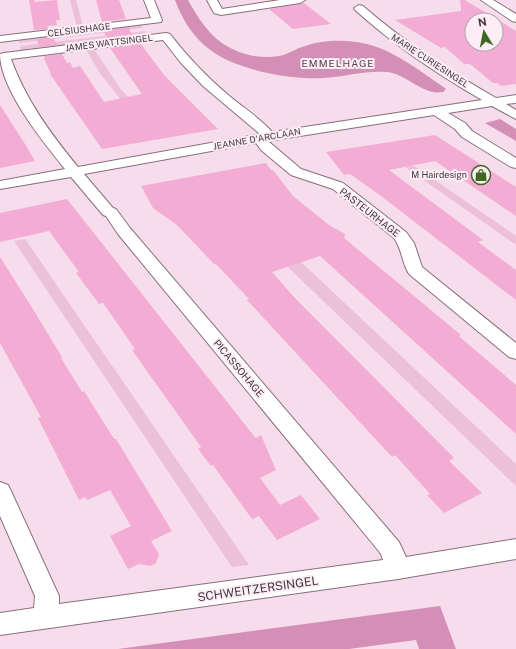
<svg xmlns="http://www.w3.org/2000/svg" width="516" height="649" font-family="'Public Sans',sans-serif">
<rect width="100%" height="100%" fill="#f7ddeb"/>
<g fill="#edc0d9">
<polygon points="70,0 76,0 83,26 77,27"/>
<polygon points="141,24 143,28 19,43 18,39 58,36"/>
<polygon points="145,31 148,36 21,52 20,46"/>
<polygon points="94,49 120,88 145,116 120,99 99,72 87,51"/>
<polygon points="413,165 516,236 516,245 405,167"/>
<polygon points="235,200 516,464 516,486 221,203"/>
<polygon points="25,239 249,565 232,567 14,241"/>
</g>
<g fill="#d48fb7">
<path d="M175,0H188C204,28 216,46 249,55C259,57 269,58 279,56C286,55 292,51 299,48C316,41 337,39 356,42C389,46 415,68 442,86L446,89L443,92C423,96 407,74 387,72C366,70 344,77 323,78C291,80 235,70 209,49C193,37 182,19 175,0Z"/>
<polygon points="500,119 516,129 516,141 485,123"/>
<polygon points="440,606 456,649 419,649 416,640 349,649 118,649"/>
</g>
<g fill="#f3acd4" fill-rule="evenodd">
<polygon points="29,0 34,0 35,2 57,0 60,20 56,20 57,25 47,26 49,29 34,30"/>
<polygon points="96,0 119,0 126,19 102,22"/>
<path d="M460,0H465L516,31V84L501,86L497,83H493L470,64H464L445,47L441,48L395,20L461,11ZM472,20H496V44H472Z"/>
<polygon points="304,3 331,24 293,29 269,9"/>
<polygon points="129,27 132,36 107,39 104,31"/>
<polygon points="53,37 57,45 40,47 36,39"/>
<polygon points="141,44 164,75 218,129 102,149 50,74 51,74 44,58 45,58 44,56 62,54 67,63 70,62 73,68 80,66 104,102 142,94 110,48"/>
<polygon points="0,105 25,144 35,161 0,168"/>
<polygon points="435,135 516,187 516,216 435,161 389,170 483,240 478,242 516,270 516,300 381,196 350,174 344,175 326,152"/>
<polygon points="266,163 271,170 273,170 293,196 329,225 345,234 344,238 461,335 459,336 461,338 516,385 516,434 320,256 272,272 294,297 454,458 449,461 482,493 444,513 427,495 430,494 395,455 392,457 247,300 249,299 216,264 214,264 177,225 153,208 141,186"/>
<polygon points="67,199 254,436 256,438 261,435 276,470 260,478 280,505 301,495 320,519 277,540 259,516 252,519 213,465 211,466 198,449 201,447 132,350 135,349 103,303 99,304 76,273 79,272 49,231 0,242 0,213"/>
<polygon points="0,257 31,306 62,357 61,358 82,392 84,391 114,439 116,439 172,531 151,541 159,554 156,563 150,566 139,564 128,569 110,536 131,526 110,490 87,500 85,497 79,500 38,418 41,417 0,343"/>
</g>
<g fill="none" stroke-linecap="round" stroke-linejoin="round">
<g stroke="#866f7b" stroke-width="2">
<g id="street">
<polygon points="144,0 154,0 162,20 161,22 0,42 0,36 151,18"/>
<polygon points="207,0 217,0 222,9 280,0 305,0 300,3 221,15 214,13"/>
<polygon points="481,0 493,0 516,14 516,22 512,21"/>
<path d="M359,5L363,6C404,42 449,71 496,98L516,95V103L506,104L516,110V119L492,106L448,113L465,123L472,131L516,158V168L511,167L462,137L455,129L434,115L268,141L301,169L343,183L406,232L414,243L422,267L516,343V359L509,357L409,274C402,263 402,249 394,238L333,189L291,175L261,150L256,143L84,174L113,208L116,209L130,228L399,542L406,557L516,539V559L398,579L0,635V613L34,608L35,596L0,516V482L8,485L11,491L59,596V604L383,560L381,554L373,544L118,234L106,216L103,215L71,177L0,189V181L65,169C43,142 0,89 0,54L4,53L166,33L170,34C187,56 206,76 227,94C242,107 259,117 272,132L482,100C437,74 394,45 355,10L354,8ZM163,40L181,63L203,86L260,134L78,167C50,133 26,100 11,59Z"/>
</g>
</g>
<use href="#street" fill="#fff" fill-rule="evenodd"/>
</g>
<defs>
<g id="shop-ring" transform="scale(1)"><circle r="9.5" fill="#fdeef6" stroke="#3f6722" stroke-width="1.5"/><path d="M-5-2.5h2.3a2.7 3.5 0 0 1 5.4 0H5L5.5 6h-11ZM-1.5-2.5h3a1.5 2.3 0 0 0-3 0Z" fill="#3f6722"/></g>
</defs>
<g fill-rule="evenodd">
<use href="#shop-ring" x="481" y="175"/>
</g>
<g text-anchor="middle" stroke-width="4" stroke-linejoin="round" paint-order="stroke">
<g font-size="9" fill="#42383d" stroke="#fdeef6">
<text transform="translate(79 30) rotate(-7)" y="3">CELSIUSHAGE</text>
<text transform="translate(109 43) rotate(-7)" y="3">JAMES WATTSINGEL</text>
<text transform="translate(430 61) rotate(33)" y="3">MARIE CURIESINGEL</text>
<text transform="translate(257 139) rotate(-10)" y="3">JEANNE D'ARCLAAN</text>
</g>
<g font-size="9" fill="#42383d" stroke="#fdeef6" text-anchor="end">
<text x="467" y="178">M Hairdesign</text>
</g>
<g font-size="10" letter-spacing="1" fill="#55414c" stroke="#fdeef6">
<text x="338" y="67">EMMELHAGE</text>
</g>
<g font-size="10" fill="#42383d" stroke="#fdeef6">
<text transform="translate(370 212) rotate(38)" y="4">PASTEURHAGE</text>
<text transform="translate(239 368) rotate(50)" y="4">PICASSOHAGE</text>
</g>
<g font-size="12" fill="#42383d" stroke="#fdeef6">
<text transform="translate(258 589) rotate(-8)" y="4">SCHWEITZERSINGEL</text>
</g>
</g>
<g transform="translate(484 32) rotate(350)"><circle r="19" fill="#fdeef6" stroke="#b2a5ac"/>
<path d="M0-3L7 15L0 10L-7 15Z" fill="#3f6722"/>
<text y="-6" font-size="11" font-weight="bold" text-anchor="middle" fill="#42383d">N</text>
</g>
</svg>
